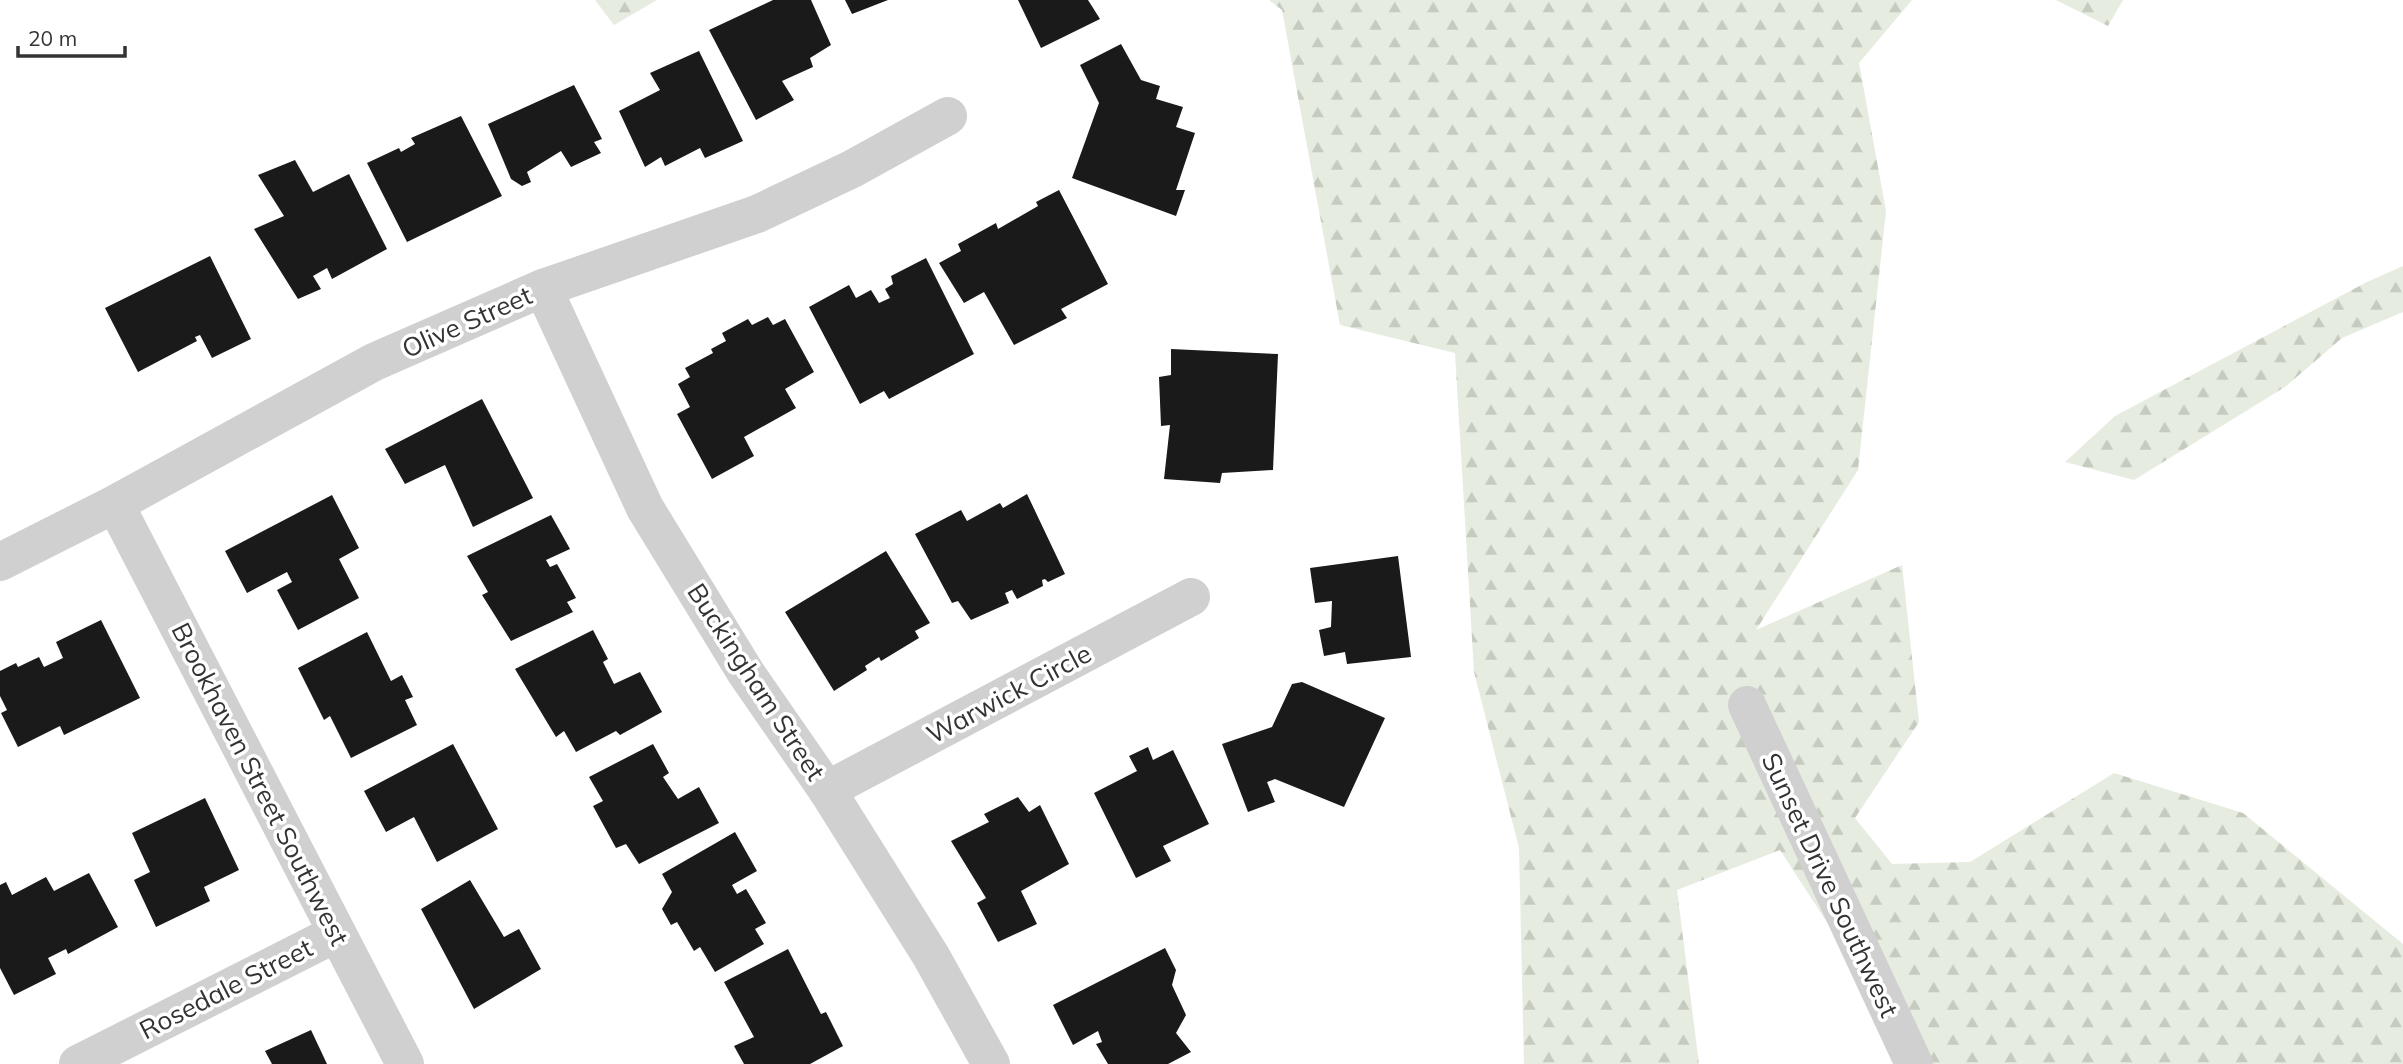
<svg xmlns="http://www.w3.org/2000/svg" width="2403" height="1064" font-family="Mulish,sans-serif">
<defs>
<pattern id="forest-firs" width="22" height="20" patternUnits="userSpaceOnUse" patternTransform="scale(1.75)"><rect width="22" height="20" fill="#e6ecdf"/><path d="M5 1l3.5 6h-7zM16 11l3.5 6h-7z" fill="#c6cbc0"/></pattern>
</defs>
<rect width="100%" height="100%" fill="#fff"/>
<g fill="url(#forest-firs)">
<polygon points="595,0 657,0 614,25"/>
<polygon points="1269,0 1912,0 1859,63 1886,211 1858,470 1756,630 1902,565 1919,722 1855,818 1892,864 1970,862 2114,773 2243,813 2403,944 2403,1064 1919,1064 1780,850 1677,890 1699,1064 1524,1064 1519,848 1474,672 1455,353 1340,325 1282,10"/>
<polygon points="2056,0 2123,0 2108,26"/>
<polygon points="2403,266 2403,312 2342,338 2285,387 2134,480 2065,462 2115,416 2367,282"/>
</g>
<g fill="#1a1a1a">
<polygon points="773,0 811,0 831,45 810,58 813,67 782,81 794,100 756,120 709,30"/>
<polygon points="845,0 888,0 852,14"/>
<polygon points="1018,0 1088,0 1100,19 1041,48"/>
<polygon points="1121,44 1141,80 1160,86 1156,99 1183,107 1176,127 1195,133 1176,190 1185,190 1176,216 1072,178 1099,103 1080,65"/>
<polygon points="699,51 743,141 705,158 700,148 665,166 661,157 645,167 619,111 660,90 650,73"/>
<polygon points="574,85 602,139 594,142 601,153 571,167 561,151 527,172 531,182 522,186 511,179 488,124"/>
<polygon points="461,116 502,196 407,242 367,163 399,148 401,152 415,144 411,138"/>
<polygon points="295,160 313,192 349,174 387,249 332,279 327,268 313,276 321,289 298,299 254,229 284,216 258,175"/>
<polygon points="1059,190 1108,284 1061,309 1067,318 1014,345 984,292 964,303 939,263 961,251 958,244 996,223 998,229 1038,206 1036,202"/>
<polygon points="210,256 251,339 212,358 200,335 195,337 197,341 138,372 105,308"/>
<polygon points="926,258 974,354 889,399 884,391 860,404 809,307 849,285 856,298 871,290 879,303 890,298 885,289 893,284 891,276"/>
<polygon points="768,317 773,325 785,319 814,372 785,389 796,408 744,437 754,456 712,479 677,414 690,407 678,384 690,377 685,368 713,353 711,349 726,341 722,333 748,319 752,325"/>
<polygon points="1171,349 1278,354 1273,470 1222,473 1220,483 1164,479 1170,425 1161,426 1159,377 1171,375"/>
<polygon points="482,399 533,498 473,527 445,465 405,484 385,449"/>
<polygon points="1027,494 1065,574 1048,582 1045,579 1042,580 1043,586 1017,599 1012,590 1005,593 1009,603 971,620 958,601 952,603 915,534 961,510 967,521 1000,503 1003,508"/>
<polygon points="332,495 359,548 339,559 359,598 298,630 277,590 292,582 287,572 247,593 225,551"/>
<polygon points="551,515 570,549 546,560 550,567 557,564 576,598 567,602 573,612 511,641 482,595 488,592 467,556"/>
<polygon points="886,551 930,623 915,631 919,638 881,661 879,657 865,666 867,670 834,691 785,612"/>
<polygon points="1398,556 1411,657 1347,664 1345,652 1324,656 1319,630 1331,627 1332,601 1315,603 1310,568"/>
<polygon points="101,620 140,698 64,735 60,726 18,747 1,713 7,710 0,696 0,671 16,663 18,667 39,657 44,667 63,658 56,642"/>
<polygon points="593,630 608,659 603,662 614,684 640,672 662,712 620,735 616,731 576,752 564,731 556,737 515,669"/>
<polygon points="367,632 391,681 402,675 413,697 405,700 417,725 351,758 330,716 324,720 298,668"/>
<polygon points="1302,682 1385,718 1344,807 1275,779 1267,782 1275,802 1248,812 1222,744 1272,727 1292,684"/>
<polygon points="453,744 498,829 437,862 414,817 386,832 364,791"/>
<polygon points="653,744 669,773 663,777 678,799 699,787 719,823 639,864 626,844 616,848 593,806 603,801 589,777"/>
<polygon points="1148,747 1153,760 1173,750 1209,824 1163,846 1171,861 1136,878 1094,793 1137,771 1129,756"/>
<polygon points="1018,797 1029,812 1040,805 1069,864 1021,891 1037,924 998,942 977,903 986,898 951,841 989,822 984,814"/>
<polygon points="205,798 239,870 204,887 210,901 156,927 134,880 150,872 132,833"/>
<polygon points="735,832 757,871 732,885 737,894 746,889 766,923 755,929 764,944 715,972 700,947 694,951 677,922 671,925 662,909 672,892 662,874"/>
<polygon points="89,873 118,927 68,954 66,949 48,958 56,974 14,995 0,968 0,885 6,882 12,895 46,877 54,891"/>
<polygon points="470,880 504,937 519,929 541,969 474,1009 421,909"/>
<polygon points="1165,948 1176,970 1172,985 1186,1015 1176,1033 1191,1052 1168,1064 1108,1064 1096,1044 1102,1042 1098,1031 1073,1045 1053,1005"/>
<polygon points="788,949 821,1014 826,1012 843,1046 810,1064 744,1064 734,1046 754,1037 724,982"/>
<polygon points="311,1030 327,1064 272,1064 265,1051"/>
</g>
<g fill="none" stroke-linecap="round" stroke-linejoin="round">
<g stroke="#d0d0d0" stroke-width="38">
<polyline points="543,288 645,508 746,673 827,790 931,956 991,1064"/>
<polyline points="115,504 405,1064"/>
<polyline points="0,562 115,504 374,362 543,288 757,214 852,169 948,116"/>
<polyline points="1747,705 1914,1064"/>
<polyline points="827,790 1191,597"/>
<polyline points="78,1064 337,933"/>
</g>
</g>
<g text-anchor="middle" stroke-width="7" stroke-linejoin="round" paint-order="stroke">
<g font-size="26" fill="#333" stroke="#fff">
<text transform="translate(467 322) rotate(-24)" y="9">Olive Street</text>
<text transform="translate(756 682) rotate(57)" y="9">Buckingham Street</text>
<text transform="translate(1009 694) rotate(-28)" y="9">Warwick Circle</text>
<text transform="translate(260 784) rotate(63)" y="9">Brookhaven Street Southwest</text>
<text transform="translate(1830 885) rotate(65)" y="9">Sunset Drive Southwest</text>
<text transform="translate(226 989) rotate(-27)" y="9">Rosedale Street</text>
</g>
</g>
<path d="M18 46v10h107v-10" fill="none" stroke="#333333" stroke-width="3.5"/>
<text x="28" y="46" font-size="21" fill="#333333" stroke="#ffffff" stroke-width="5" paint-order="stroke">20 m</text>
</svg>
